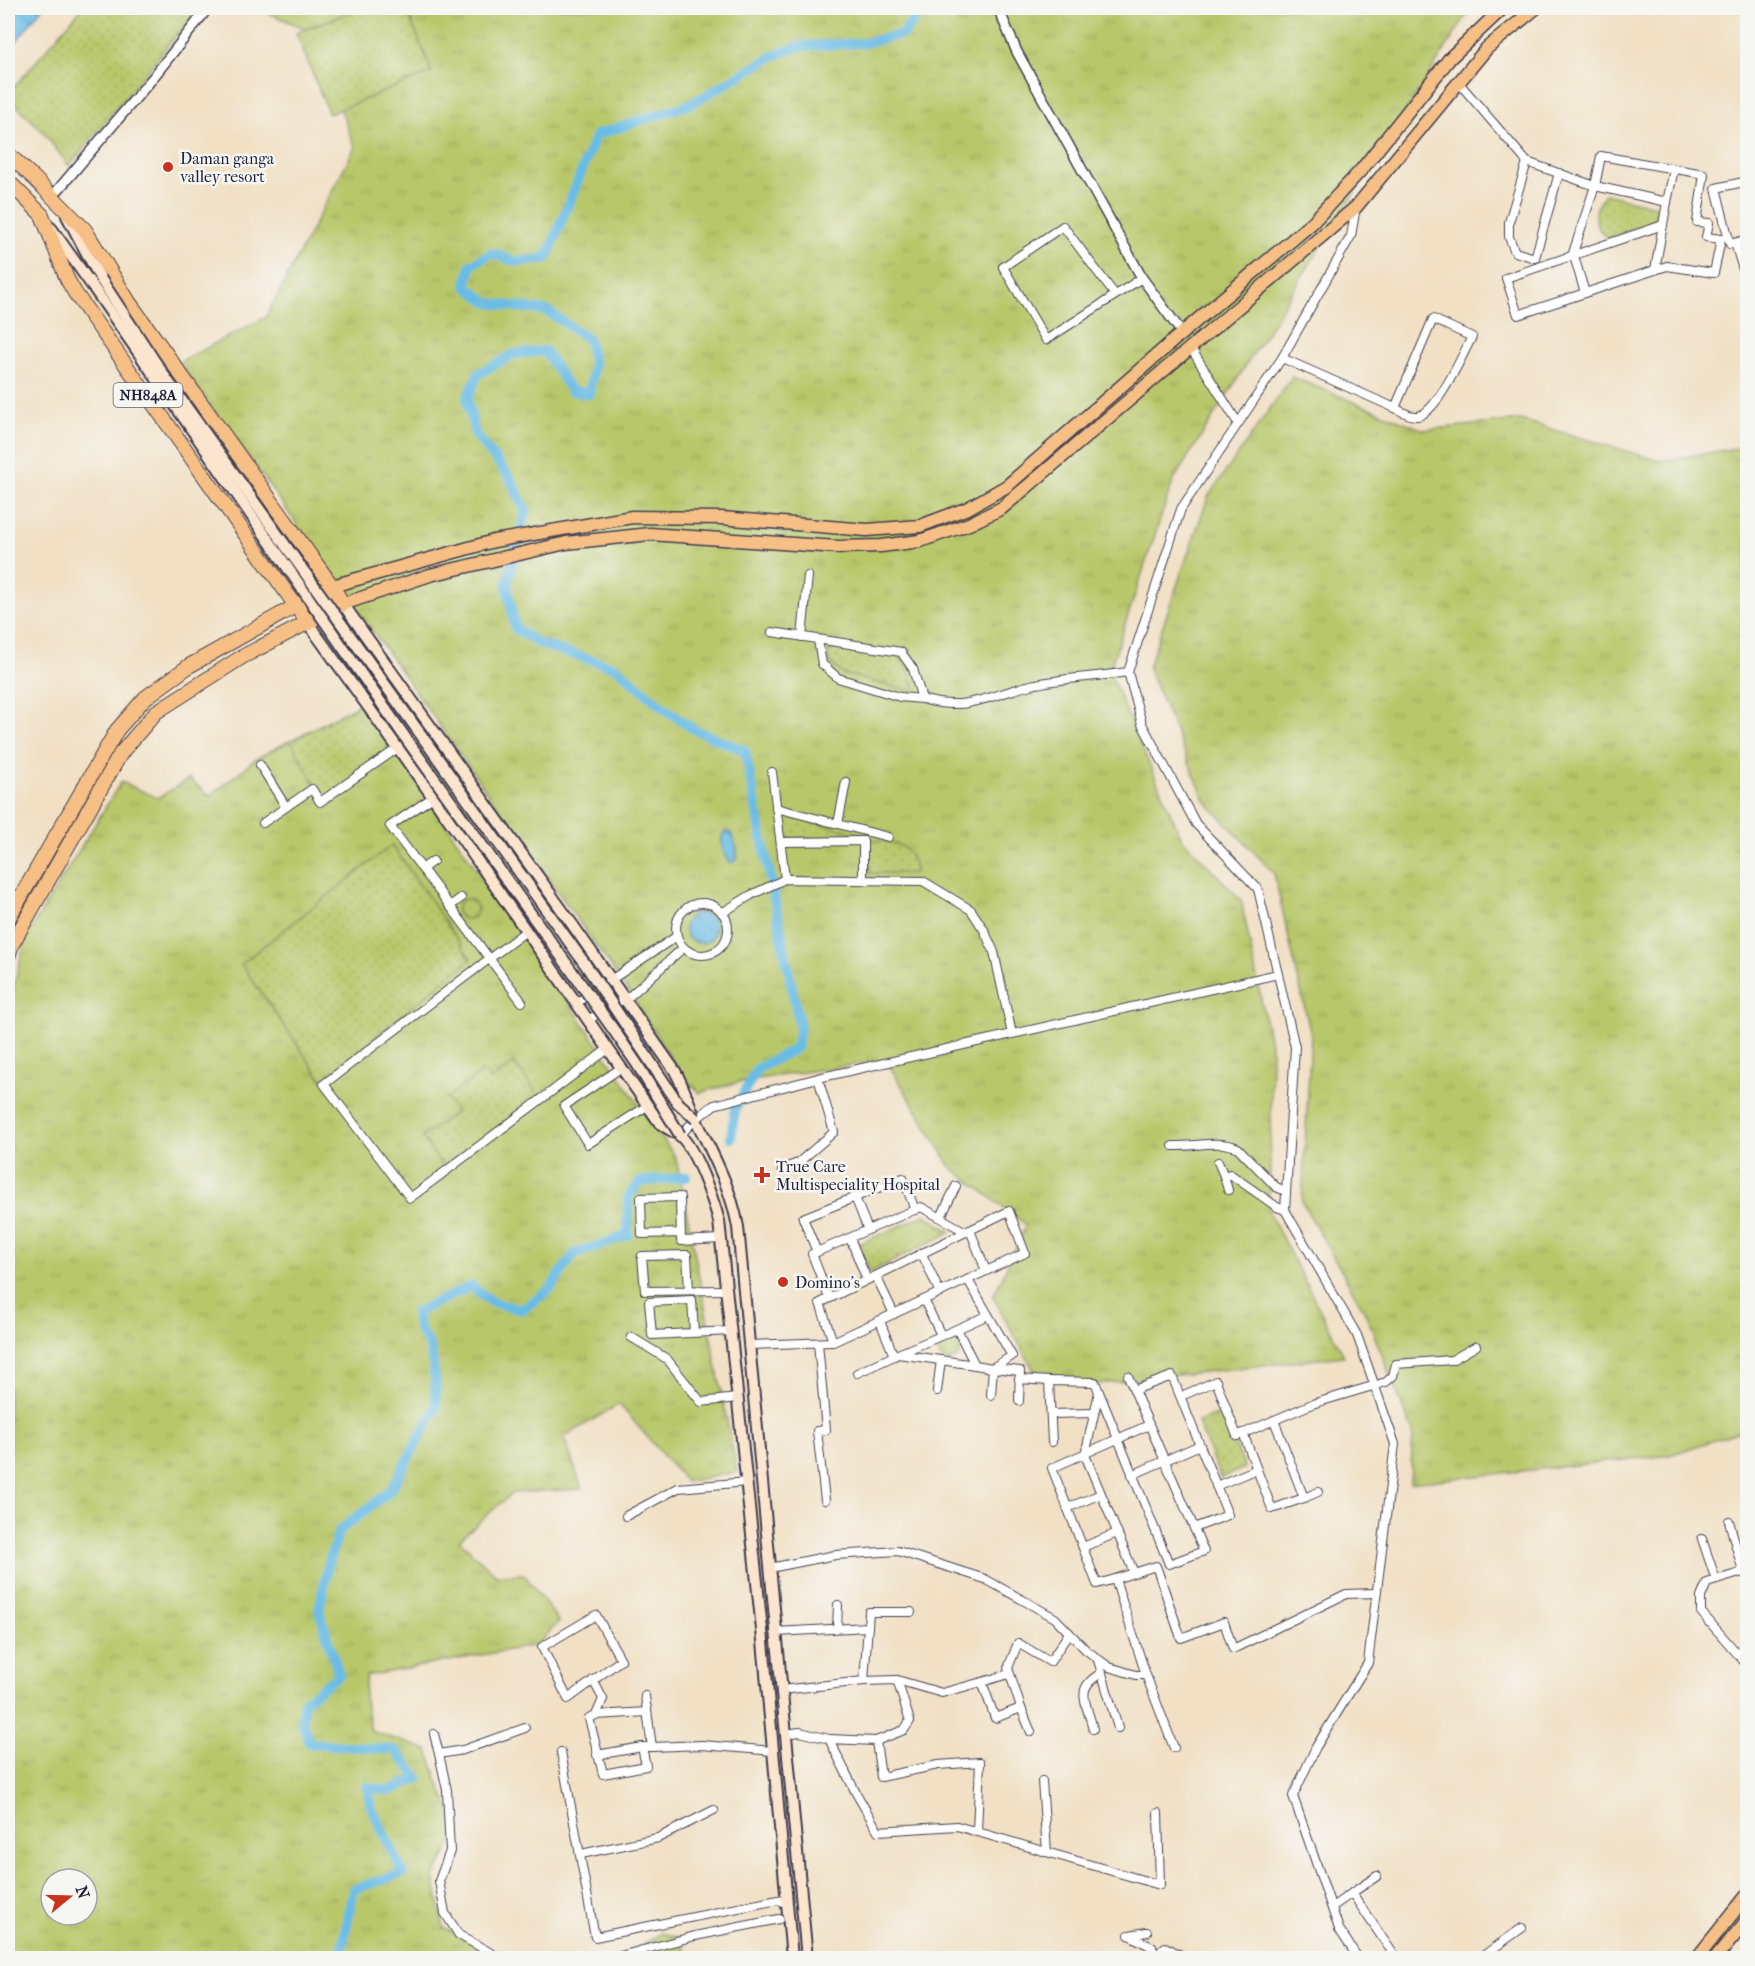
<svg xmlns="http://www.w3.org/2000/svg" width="1755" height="1966" font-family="'IM FELL French Canon',serif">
<defs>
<pattern id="grass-tufts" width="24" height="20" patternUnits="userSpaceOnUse" patternTransform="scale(1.5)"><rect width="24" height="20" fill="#b8c769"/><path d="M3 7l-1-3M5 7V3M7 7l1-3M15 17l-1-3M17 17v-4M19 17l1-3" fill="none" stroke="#9eab5c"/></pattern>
<pattern id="park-dots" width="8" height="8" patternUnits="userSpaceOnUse" patternTransform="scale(1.5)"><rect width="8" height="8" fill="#b8c769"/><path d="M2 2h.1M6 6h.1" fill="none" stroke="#9eab5c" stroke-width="1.8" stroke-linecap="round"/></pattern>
<pattern id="water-ripples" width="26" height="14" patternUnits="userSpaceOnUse" patternTransform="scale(1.5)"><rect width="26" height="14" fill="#69bce5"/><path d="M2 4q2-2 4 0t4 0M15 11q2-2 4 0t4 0" fill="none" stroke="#5ba1c5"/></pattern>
</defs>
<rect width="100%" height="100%" fill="#f6f6f2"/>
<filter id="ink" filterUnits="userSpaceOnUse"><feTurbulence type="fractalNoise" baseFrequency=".0167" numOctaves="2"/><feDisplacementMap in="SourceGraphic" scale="12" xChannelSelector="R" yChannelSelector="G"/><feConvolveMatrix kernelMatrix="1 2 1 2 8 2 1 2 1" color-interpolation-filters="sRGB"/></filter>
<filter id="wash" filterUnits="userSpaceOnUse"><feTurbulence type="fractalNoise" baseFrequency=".008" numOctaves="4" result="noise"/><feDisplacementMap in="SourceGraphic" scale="24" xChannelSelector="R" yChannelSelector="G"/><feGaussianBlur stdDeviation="1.35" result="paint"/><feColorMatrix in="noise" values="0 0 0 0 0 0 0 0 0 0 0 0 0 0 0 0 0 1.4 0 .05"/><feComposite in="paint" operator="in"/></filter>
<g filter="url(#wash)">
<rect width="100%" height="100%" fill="#f1e0c4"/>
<g fill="url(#grass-tufts)" stroke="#6d7452" stroke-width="1.5" fill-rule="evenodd">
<polygon points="256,8 1471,8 1173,481 1109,672 1182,839 1241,900 1272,1053 1269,1213 1344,1356 1091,1385 1036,1374 993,1297 1026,1225 951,1167 886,1060 743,1081 699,1093 694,1086 688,1086 631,995 266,481 179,362 266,317 355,147 309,30"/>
<polygon points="1292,377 1424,430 1521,420 1660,461 1737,448 1747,443 1747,1429 1670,1455 1410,1483 1413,1433 1365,1312 1302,1202 1311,1035 1274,873 1206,802 1148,668 1208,497"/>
<path d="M362,703L676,1158L737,1472L686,1482L619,1404L564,1437L582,1489L512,1493L459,1540L496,1575L524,1574L559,1622L537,1645L366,1676L364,1697L371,1731L428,1750L437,1779L458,1831L434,1877L444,1928L500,1958H8V1010L26,937L121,782L158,798L189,779L210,796L257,758ZM51,1879H87V1915H51Z"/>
<polygon points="662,1933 680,1938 688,1958 620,1958"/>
</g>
<g fill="url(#park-dots)" stroke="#6d7452" stroke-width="1.5">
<polygon points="82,8 199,8 69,166 43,132 8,97 8,94"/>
<polygon points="360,8 406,8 432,72 329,114 296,33"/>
<path d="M1605,194L1656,206L1659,208L1651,224L1608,238C1598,232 1593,219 1597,207C1598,203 1603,198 1605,194Z"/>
<path d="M837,646C851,648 895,651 903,661C910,670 913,682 915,692L843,674L828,660L829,651Z"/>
<polygon points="362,703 392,747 325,802 291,741"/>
<polygon points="784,815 858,833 859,837 858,838 787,839"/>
<path d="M868,840C893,841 913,843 915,873H870Z"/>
<polygon points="392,845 471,959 322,1080 241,964"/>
<circle cx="467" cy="909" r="10"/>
<polygon points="514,1063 539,1096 443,1167 422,1137 456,1112 446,1098 483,1071 491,1080"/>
<polygon points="925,1215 951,1232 869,1273 856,1245"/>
<circle cx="949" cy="1350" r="11"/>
<polygon points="1222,1413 1245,1468 1220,1478 1198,1422"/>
</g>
<g fill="url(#water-ripples)" stroke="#466f90" stroke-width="1.5">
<polygon points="8,8 42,8 8,52"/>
<path d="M725,831L731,833L737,849V860L731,863C723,856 718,839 725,831Z"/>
<circle cx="700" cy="928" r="15"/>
</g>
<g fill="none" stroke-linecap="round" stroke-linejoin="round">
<g stroke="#69bce5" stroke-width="10">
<polyline points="731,1138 735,1109 757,1069 796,1048 800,1028 745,751 693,729 661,706 617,668 539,644 515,628 507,584 526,511 510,478 475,434 467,399 478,374 514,354 545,351 571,391 589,394 594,366 588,339 547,311 489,303 466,286 471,265 492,253 516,262 547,258 596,135 691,104 773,56 800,46 865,43 903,34 921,11 920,8"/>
<polyline points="340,1958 354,1889 403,1873 371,1807 367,1787 389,1791 419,1778 395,1750 309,1743 302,1721 304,1701 339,1675 319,1610 328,1565 339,1531 390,1491 436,1408 435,1379 430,1346 419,1330 416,1312 471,1286 491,1302 522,1310 550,1289 574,1254 628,1235 628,1197 640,1182 686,1177"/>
</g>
</g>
</g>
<g filter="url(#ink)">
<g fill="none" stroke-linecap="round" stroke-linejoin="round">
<g stroke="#413e50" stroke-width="10">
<g id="minor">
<polyline points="1459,83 1527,162 1595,186 1573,253 1585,293 1667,266 1714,273 1721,239 1706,237 1709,223 1697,222 1704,174 1601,156 1595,186 1667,202 1655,270"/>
<polyline points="1527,162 1509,222 1509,237 1515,252 1535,258 1559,173"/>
<polyline points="1748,181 1716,188 1730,244 1748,239"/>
<polyline points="1667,202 1674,169"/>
<polyline points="1356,207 1351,236 1282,358 1181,509 1128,672 1142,724 1196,824 1258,889 1295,1047 1285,1210 1357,1335 1395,1444 1368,1663 1316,1747 1293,1796 1339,1929 1358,1958"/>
<polyline points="1735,243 1748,286"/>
<polyline points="1585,293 1518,315 1506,278 1663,225"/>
<polyline points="1115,295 1063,226 1003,267 1046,340 1142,278"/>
<polyline points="1190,347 1238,423"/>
<path d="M1282,358L1395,408L1433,319L1472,337C1462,355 1437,414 1417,416C1410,417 1401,411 1395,408"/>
<polyline points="772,632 901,652 913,669 922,699 900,697 838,678 822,664 818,640"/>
<polyline points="802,637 808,576"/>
<path d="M922,699C966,713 990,695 1031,685C1062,678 1096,677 1128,672"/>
<polyline points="260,765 286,807"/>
<polyline points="772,772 785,879"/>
<polyline points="433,797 390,826 522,1002"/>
<polyline points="776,808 888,837"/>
<polyline points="263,823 312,789 320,802 398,748"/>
<polyline points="838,824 846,782"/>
<polyline points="781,842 863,841 863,880"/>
<polyline points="422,869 433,861"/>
<circle cx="702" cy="929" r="26"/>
<polyline points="450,906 461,898"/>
<polyline points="722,913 751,895 785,879 923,881 971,910 984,930 994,952 1012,1034"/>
<polyline points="526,931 324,1084 410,1198 608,1049"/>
<polyline points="576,1003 677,936"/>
<polyline points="588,1020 631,995 683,948"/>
<polyline points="621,1068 564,1106 588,1144 647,1106"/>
<polyline points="680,1135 696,1119 714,1105 818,1078 1278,974"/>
<path d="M1173,1146C1193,1147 1219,1139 1238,1148L1276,1187L1286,1191"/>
<polyline points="1218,1162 1224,1176"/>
<polyline points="782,1169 798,1163 834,1132 818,1078"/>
<polyline points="1228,1190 1224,1176 1230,1174 1277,1207 1285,1210"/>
<polyline points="855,1197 868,1230"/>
<polyline points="941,1217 956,1186"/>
<polyline points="970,1230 986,1271"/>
<polyline points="681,1233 642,1234 641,1198 680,1197 681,1241 721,1239"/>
<polyline points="850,1238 867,1280"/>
<polyline points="817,1252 803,1218 903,1178 915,1210"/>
<polyline points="922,1254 940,1293"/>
<polyline points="876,1276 894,1314"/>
<polyline points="968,1280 1012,1356 992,1368 975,1365"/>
<polyline points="689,1290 687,1255 642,1256 645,1291 726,1290"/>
<polyline points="829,1298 812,1254 921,1207 966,1232"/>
<polyline points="924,1300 941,1335"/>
<polyline points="880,1321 894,1356 898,1354 957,1329 975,1365 898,1354"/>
<polyline points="957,1329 988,1315"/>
<polyline points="694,1333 692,1300 649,1302 652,1335 730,1331"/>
<polyline points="631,1337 667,1359 701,1402 737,1398"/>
<polyline points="818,1343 826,1430 817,1431 825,1500"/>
<polyline points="748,1345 833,1342 1025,1253 1009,1211 820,1303 833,1342"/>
<polyline points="993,1368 1020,1371 1019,1401"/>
<polyline points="857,1373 894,1356"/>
<polyline points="1128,1376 1204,1551 1169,1564 1099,1392 1085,1455 1134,1573"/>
<polyline points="1019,1379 1049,1381"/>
<polyline points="1134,1390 1172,1376 1228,1515 1194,1528"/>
<polyline points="937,1391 941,1360"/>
<polyline points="1186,1394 1216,1381 1237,1436 1312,1404 1386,1382 1393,1376 1396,1364 1452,1360 1476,1346"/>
<polyline points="991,1395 993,1368"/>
<polyline points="1051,1414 1094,1413"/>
<polyline points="1243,1433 1272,1509 1304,1498 1274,1420"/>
<polyline points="1052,1442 1049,1381 1095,1382 1099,1392"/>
<polyline points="1132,1475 1200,1445"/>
<polyline points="1216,1486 1257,1469"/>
<polyline points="1304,1498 1318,1492"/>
<polyline points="1067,1508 1101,1494"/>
<polyline points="626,1516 678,1488 747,1482"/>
<polyline points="1729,1521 1743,1572 1707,1583 1701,1597 1701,1612 1748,1666"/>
<polyline points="1702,1539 1716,1580"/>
<polyline points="1083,1547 1117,1533"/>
<polyline points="770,1568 835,1555 898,1551 985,1579 1055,1618 1086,1650 1109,1667 1136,1675 1146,1675 1174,1748"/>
<polyline points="1115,1579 1097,1584 1052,1468 1149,1425"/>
<polygon points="596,1615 621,1660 568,1699 542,1647"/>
<polyline points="837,1628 838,1605"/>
<polyline points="776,1632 868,1627"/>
<polyline points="1098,1660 1118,1728"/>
<polyline points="1146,1675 1115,1579 1156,1566 1181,1638 1224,1622 1233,1649 1346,1594 1376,1593"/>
<polyline points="593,1680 603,1699 596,1715"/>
<polyline points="897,1680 942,1693 982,1682 995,1718 1021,1708 1008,1668 1018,1643 1050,1662 1069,1633"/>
<polyline points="982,1682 1009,1674"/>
<polyline points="781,1690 864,1681"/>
<polyline points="645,1696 652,1747 702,1745 773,1751"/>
<polyline points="1021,1708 1031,1732"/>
<polyline points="647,1712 596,1715 589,1718 603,1774 646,1766 642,1747 652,1747"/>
<path d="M1093,1729C1087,1703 1073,1688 1102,1673"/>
<polyline points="434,1734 439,1754"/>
<polyline points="785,1734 800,1732 829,1739 856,1793 878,1831 957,1826 1160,1885 1158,1813"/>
<polyline points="829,1739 876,1741 881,1777 938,1765 980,1762 977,1832"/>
<polyline points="876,1741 904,1730 910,1721 897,1680 864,1681 869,1612 911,1612"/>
<polyline points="561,1752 595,1937 778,1900 786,1903"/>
<polyline points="597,1755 642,1747"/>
<polyline points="1042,1781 1047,1852"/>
<polyline points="581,1854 658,1838 714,1810"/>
<polyline points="1352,1893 1377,1876"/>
<polyline points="1332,1907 1352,1893 1396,1958"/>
<polyline points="1147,1932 1129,1935 1152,1947 1155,1957 1165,1947 1181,1955 1182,1958"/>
<polyline points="500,1958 459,1935 445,1913 439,1881 450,1851 447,1790 439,1754 463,1750 525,1728"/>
<polyline points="613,1958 695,1936 779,1919"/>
<polyline points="1480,1958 1522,1928"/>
</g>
</g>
<g stroke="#413e50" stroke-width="12">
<g id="tertiary">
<polyline points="998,8 1017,52 1142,278 1182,333"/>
<polyline points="52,197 151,80 208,8"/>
</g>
</g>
<g stroke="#413e50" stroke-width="14">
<g id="secondary">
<polyline points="67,216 100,278"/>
<polyline points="51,228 91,284"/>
<path d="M343,604L572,924L675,1071C684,1087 689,1105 697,1122C714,1157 731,1188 738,1227L807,1958"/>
<path d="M308,623L433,797L659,1122C665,1128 672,1130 679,1135C694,1145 714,1202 719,1221L762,1630L792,1958"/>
</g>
</g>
<g stroke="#413e50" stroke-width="15">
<g id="primary">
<polyline points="332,586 494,541 632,517 721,518 867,530 920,526 968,508 1007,486 1182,333 1312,223 1362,169 1450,58 1503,8"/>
<polyline points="343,604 430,575 566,543 650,534 837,547 881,546 920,541 969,524 1002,508 1356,207 1487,48 1536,8"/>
<polyline points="1697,1958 1748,1894"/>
<polyline points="1716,1958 1748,1919"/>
</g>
</g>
<g stroke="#413e50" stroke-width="16">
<g id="trunk">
<polyline points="8,154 34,178 85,230 129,302 332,586 343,604 242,657 156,712 121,753 12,944 8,957"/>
<polyline points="8,181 42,215 67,279 75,293 308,623"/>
<polyline points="8,919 117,730 145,698 189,666 331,586"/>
</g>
</g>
<use href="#minor" stroke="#fff" stroke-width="8"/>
<use href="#tertiary" stroke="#fff" stroke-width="9"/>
<use href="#secondary" stroke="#fbe5cf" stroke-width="10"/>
<use href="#primary" stroke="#f5bf86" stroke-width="12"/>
<use href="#trunk" stroke="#f5bf86" stroke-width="14"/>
<g stroke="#413e50" stroke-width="14" stroke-linecap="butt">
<g id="secondary-bridge">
<polyline points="100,278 167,380 585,964 678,1103 696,1119"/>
<polyline points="91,284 407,740 613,1029 637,1064 680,1135"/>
</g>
</g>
<use href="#secondary-bridge" stroke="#fbe5cf" stroke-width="10"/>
</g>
</g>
<g fill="#c8321e" stroke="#f6f6f2" stroke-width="2">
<circle cx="168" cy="167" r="6"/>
<path d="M759 1166h6v6h6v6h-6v6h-6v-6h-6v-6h6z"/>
<circle cx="783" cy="1282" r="6"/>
</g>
<g text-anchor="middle" stroke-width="5" stroke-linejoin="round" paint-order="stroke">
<rect fill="#f6f6f2" stroke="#626272" stroke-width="1.5" x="113.5" y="383" width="69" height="24" rx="4.5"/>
<g font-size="15" font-weight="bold" fill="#22223b">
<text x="148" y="400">NH848A</text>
</g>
<g font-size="16" fill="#22223b" stroke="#f6f6f2" text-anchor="start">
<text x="180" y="164">Daman ganga<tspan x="180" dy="18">valley resort</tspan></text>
<text x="776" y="1172">True Care<tspan x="776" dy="18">Multispeciality Hospital</tspan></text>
<text x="795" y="1288">Domino's</text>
</g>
</g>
<rect width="1755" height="1966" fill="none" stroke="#f6f6f2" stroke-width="30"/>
<g transform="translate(69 1897) rotate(71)"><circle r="28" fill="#f6f6f2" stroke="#a1a1a9" stroke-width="1.5"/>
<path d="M0-4.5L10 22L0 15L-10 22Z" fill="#c8321e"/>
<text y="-9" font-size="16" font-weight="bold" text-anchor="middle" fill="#22223b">N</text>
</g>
</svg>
